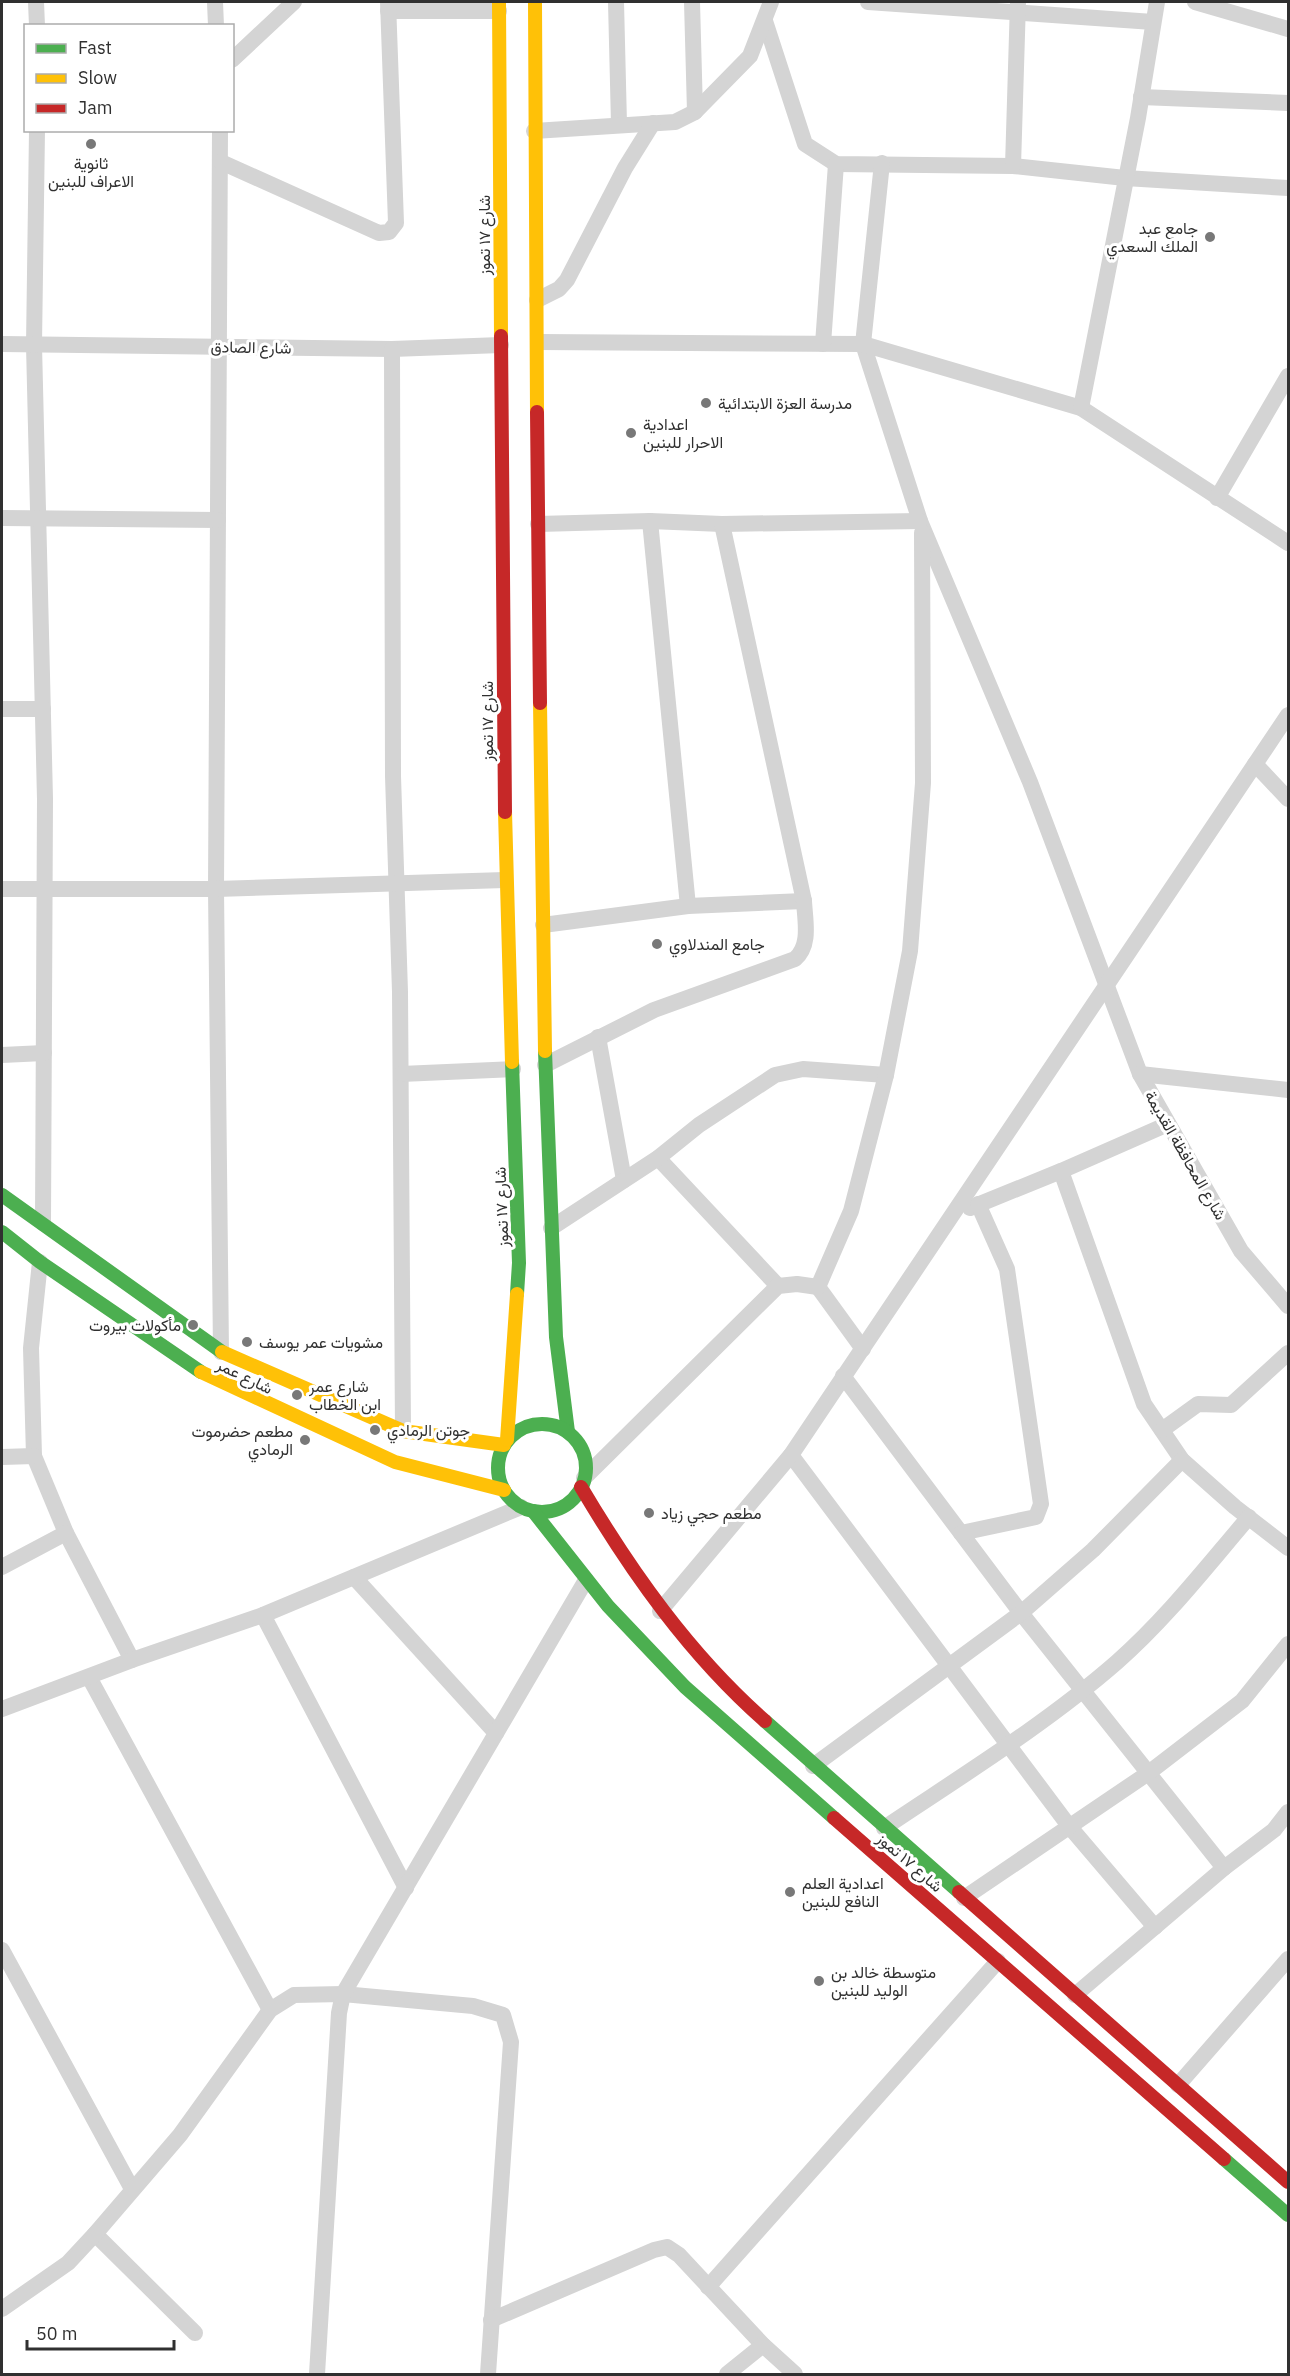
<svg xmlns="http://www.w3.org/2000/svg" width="1290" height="2376" font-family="'IBM Plex Sans',Vazirmatn,sans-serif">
<rect width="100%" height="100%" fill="#fff"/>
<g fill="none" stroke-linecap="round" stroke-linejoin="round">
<g stroke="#d4d4d4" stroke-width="16">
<polyline points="36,2 37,26"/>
<polyline points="215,2 216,26"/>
<polyline points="616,2 619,124"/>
<polyline points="692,2 695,112"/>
<polyline points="868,2 1153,22"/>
<polyline points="1195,2 1288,29"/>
<polyline points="388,11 499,11"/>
<polyline points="765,21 805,144 836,164 1013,166 1125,178 1288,188"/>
<polyline points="232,60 294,2"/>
<polyline points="1141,97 1288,103"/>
<polyline points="37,130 34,345 45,799 43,1223"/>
<polyline points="220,130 216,889 221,1352"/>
<polyline points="534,131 675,122 695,112 750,56 771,2"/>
<polyline points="221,162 379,233 389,232 396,223 388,2"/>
<polyline points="882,163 863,344 920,521 1030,782 1140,1074 1241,1251 1288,1306"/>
<polyline points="1013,166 1018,2"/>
<polyline points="537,300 559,289 567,280 625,168 653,123"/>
<polyline points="538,342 863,344 1081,408 1288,543"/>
<polyline points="2,344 392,349 501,345"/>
<polyline points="823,344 836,164"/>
<polyline points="392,349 393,776 400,992 403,1431"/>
<polyline points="1081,408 1138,118 1157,2"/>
<polyline points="1217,498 1288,376"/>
<polyline points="2,518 218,520"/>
<polyline points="650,521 688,906"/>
<polyline points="538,524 650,521 722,524 920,521"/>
<polyline points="2,709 43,709"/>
<polyline points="1255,764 1288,799"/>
<polyline points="2,889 216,889 505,880"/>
<polyline points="543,925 688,906 804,901"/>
<polyline points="598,1037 624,1180"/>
<polyline points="2,1055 44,1053"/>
<path d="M545,1065L654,1010L795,959C811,945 805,921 804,901L722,524"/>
<polyline points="401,1074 513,1069"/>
<polyline points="1140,1074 1288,1090"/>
<polyline points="658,1158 778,1286"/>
<polyline points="1061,1171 1144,1404 1182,1460 1235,1507 1288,1548"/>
<polyline points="970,1208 1061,1171 1168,1124"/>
<polyline points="551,1228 658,1158 699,1125 775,1075 803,1069 886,1075"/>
<polyline points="40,1262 31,1348 34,1456 66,1533 132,1660"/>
<polyline points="818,1287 863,1349"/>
<polyline points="843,1376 1021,1613 1224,1868"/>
<polyline points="1162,1430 1198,1404 1231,1405 1288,1353"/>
<polyline points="791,1455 1069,1826 1155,1927"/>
<polyline points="2,1457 34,1456"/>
<polyline points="584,1478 778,1286 797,1284 818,1287 851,1211 886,1075 910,951 923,783 922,533"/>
<polyline points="961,1533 1036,1517 1041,1504 1007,1269 978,1204"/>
<polyline points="2,1567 66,1533"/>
<polyline points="354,1577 496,1733"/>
<polyline points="660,1611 791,1455 1288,715"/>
<polyline points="263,1615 406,1888"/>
<polyline points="89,1677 270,2010"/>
<polyline points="2,1709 132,1660 263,1615 521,1507"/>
<polyline points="813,1766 1021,1613 1093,1550 1182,1460"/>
<path d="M884,1828C963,1775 1046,1724 1117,1662C1166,1619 1207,1566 1249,1517"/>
<polyline points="964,1898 1147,1774 1242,1701 1288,1644"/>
<polyline points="2,1950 132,2189"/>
<polyline points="1075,1995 1224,1868 1274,1830 1288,1812"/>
<polyline points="1178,2085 1288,1959"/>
<polyline points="95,2234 195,2333"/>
<polyline points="708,2287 998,1961"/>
<polyline points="2,2309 68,2263 95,2234 180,2135 270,2010 294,1995 343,1994 473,2006 503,2015 511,2042 488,2374"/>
<polyline points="491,2320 654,2250 667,2247 679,2255 763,2345 795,2374"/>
<polyline points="317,2374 339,2013 343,1994 586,1580"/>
<polyline points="727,2374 763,2345"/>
</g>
<g stroke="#4caf50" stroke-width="14">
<polyline points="545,1051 556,1337 568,1432"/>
<polyline points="512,1062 519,1263 517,1294"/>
<polyline points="2,1195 222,1352"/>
<polyline points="2,1232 40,1262 201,1372"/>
<circle cx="542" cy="1468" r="44"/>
<polyline points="533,1511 608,1606 685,1687 834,1818"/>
<polyline points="765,1721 959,1892"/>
<polyline points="1224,2159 1288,2215"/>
</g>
<g stroke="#ffc107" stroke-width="14">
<polyline points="499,2 501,336"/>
<polyline points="535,2 537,412"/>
<polyline points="540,703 545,1051"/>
<polyline points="505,812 512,1062"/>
<polyline points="222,1352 403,1431 504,1445"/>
<polyline points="201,1372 395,1462 504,1490"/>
<polyline points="507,1440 517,1294"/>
</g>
<g stroke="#c62828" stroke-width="14">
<polyline points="501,336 505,812"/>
<polyline points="537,412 540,703"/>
<path d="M581,1487C632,1573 690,1655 765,1721"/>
<polyline points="834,1818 1224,2159"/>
<polyline points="959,1892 1288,2182"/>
</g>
</g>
<g fill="#787878" stroke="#fff" stroke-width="2">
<circle cx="91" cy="144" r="6"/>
<circle cx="1210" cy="237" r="6"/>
<circle cx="706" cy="403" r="6"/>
<circle cx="631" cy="433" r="6"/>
<circle cx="657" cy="944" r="6"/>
<circle cx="193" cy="1325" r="6"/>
<circle cx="247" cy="1342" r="6"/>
<circle cx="297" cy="1395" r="6"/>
<circle cx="375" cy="1430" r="6"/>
<circle cx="305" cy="1440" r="6"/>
<circle cx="649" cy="1513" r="6"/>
<circle cx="790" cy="1892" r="6"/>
<circle cx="819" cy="1981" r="6"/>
</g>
<g text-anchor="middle" stroke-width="6" stroke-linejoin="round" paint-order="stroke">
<g font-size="16" fill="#303030" stroke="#fff" text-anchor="start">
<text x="91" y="169" text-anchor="middle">ثانوية<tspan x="91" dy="18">الاعراف للبنين</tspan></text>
<text x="1198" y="234" text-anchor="end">جامع عبد<tspan x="1198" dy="18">الملك السعدي</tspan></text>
<text x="718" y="409">مدرسة العزة الابتدائية</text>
<text x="643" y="430">اعدادية<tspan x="643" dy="18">الاحرار للبنين</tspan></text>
<text x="669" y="950">جامع المندلاوي</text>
<text x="181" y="1331" text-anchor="end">مأكولات بيروت</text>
<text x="259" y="1348">مشويات عمر يوسف</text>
<text x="309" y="1392">شارع عمر<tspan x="309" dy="18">ابن الخطاب</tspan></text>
<text x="387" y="1436">جوتن الرمادي</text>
<text x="293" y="1437" text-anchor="end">مطعم حضرموت<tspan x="293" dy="18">الرمادي</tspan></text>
<text x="661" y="1519">مطعم حجي زياد</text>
<text x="802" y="1889">اعدادية العلم<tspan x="802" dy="18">النافع للبنين</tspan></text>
<text x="831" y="1978">متوسطة خالد بن<tspan x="831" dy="18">الوليد للبنين</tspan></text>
</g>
<g font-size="16" fill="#303030" stroke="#fff">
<text transform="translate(484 235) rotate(-90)" y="6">شارع ١٧ تموز</text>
<text transform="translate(251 347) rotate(1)" y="6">شارع الصادق</text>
<text transform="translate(487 721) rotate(-90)" y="6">شارع ١٧ تموز</text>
<text transform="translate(1186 1155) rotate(60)" y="6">شارع المحافظة القديمة</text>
<text transform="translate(501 1207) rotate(-92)" y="6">شارع ١٧ تموز</text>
<text transform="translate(245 1376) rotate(26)" y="6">شارع عمر</text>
<text transform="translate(910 1862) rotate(41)" y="6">شارع ١٧ تموز</text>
</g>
</g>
<rect width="1290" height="2376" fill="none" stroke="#303030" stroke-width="6"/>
<rect x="24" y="24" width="210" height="108" fill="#ffffff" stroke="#acacac" stroke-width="1.5"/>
<rect x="36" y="44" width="30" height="9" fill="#4caf50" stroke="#acacac" stroke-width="1.5"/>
<text x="78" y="54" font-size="18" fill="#303030">Fast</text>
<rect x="36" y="74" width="30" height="9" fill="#ffc107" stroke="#acacac" stroke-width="1.5"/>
<text x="78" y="84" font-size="18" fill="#303030">Slow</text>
<rect x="36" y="104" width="30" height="9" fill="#c62828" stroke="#acacac" stroke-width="1.5"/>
<text x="78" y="114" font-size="18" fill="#303030">Jam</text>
<path d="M27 2340v9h147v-9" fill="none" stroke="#303030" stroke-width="3"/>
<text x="36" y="2340" font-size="18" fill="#303030" stroke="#ffffff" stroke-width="4.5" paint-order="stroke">50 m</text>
</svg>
